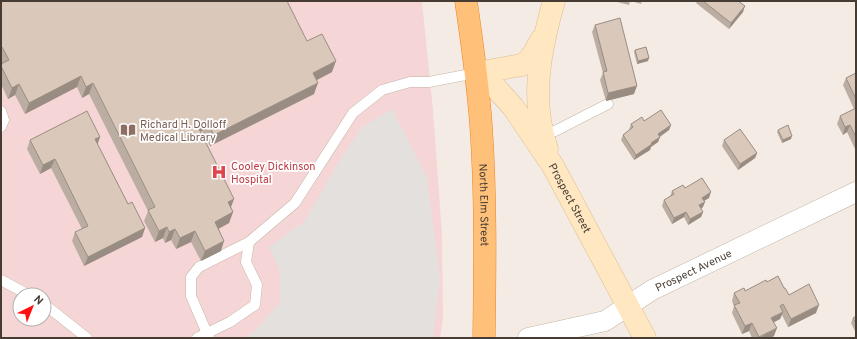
<svg xmlns="http://www.w3.org/2000/svg" width="857" height="339" font-family="Overpass,sans-serif">
<rect width="100%" height="100%" fill="#f4ece4"/>
<path fill="#f6d5d6" fill-rule="evenodd" d="M1,1H422L433,110L442,234L443,318L440,338H1ZM20,295H44V319H20Z"/>
<polygon fill="#e4e0dd" points="392,109 427,177 440,278 433,338 243,338 255,331 281,301 279,269 269,247 292,230 304,222 338,163 362,127"/>
<g fill="none" stroke-linecap="round" stroke-linejoin="round">
<g stroke="#c3b6a8" stroke-width="11">
<g id="service">
<polyline points="1,111 4,120 1,127"/>
<polyline points="542,136 555,131 608,104"/>
<polyline points="1,280 29,295"/>
<polyline points="44,304 87,338"/>
<polyline points="197,338 230,322 255,305 257,285 246,262 249,242"/>
<polyline points="209,338 191,296 191,277 199,267 249,242 295,203 353,113 382,90 410,82 429,82 476,73"/>
</g>
</g>
<g stroke="#c3b6a8" stroke-width="21">
<g id="minor">
<path id="s1" d="M528,338L605,321L652,290L856,192"/>
</g>
</g>
<g stroke="#dcbd90" stroke-width="23">
<g id="secondary">
<path id="s2" d="M476,73L495,87L513,107L553,166L645,338"/>
<polyline points="476,73 522,65 529,60 534,53 541,40"/>
<path d="M547,149C530,100 540,50 554,1"/>
</g>
</g>
<g stroke="#ee8423" stroke-width="23">
<g id="trunk">
<path id="s3" d="M466,1C472,42 478,84 481,125C486,196 485,267 484,338"/>
</g>
</g>
<use href="#service" stroke="#fff" stroke-width="10"/>
<use href="#minor" stroke="#fff" stroke-width="20"/>
<use href="#secondary" stroke="#ffe7c2" stroke-width="22"/>
<use href="#trunk" stroke="#ffc17a" stroke-width="22"/>
</g>
<g fill="#bbada1">
<polygon points="1,1 307,41 332,72 317,80 314,94 210,146 202,131 200,132 233,212 229,223 218,229 221,251 201,261 191,242 176,249 171,240 165,243 163,238 155,242 144,221 148,211 89,94 82,98 77,87 25,114 15,95 8,99 1,84 1,64 2,64 1,63"/>
<polygon points="613,1 630,1 629,5"/>
<polygon points="631,1 642,1 641,4"/>
<polygon points="697,1 738,1 743,12 729,29 696,3"/>
<polygon points="595,25 634,94 606,101 600,80 603,73 592,32"/>
<polygon points="635,50 648,61 637,64 634,52"/>
<polygon points="856,73 856,148 855,149 847,132 843,135 837,124 840,116 854,109 843,85 846,78"/>
<polygon points="644,121 671,125 669,130 660,137 658,142 651,147 650,150 634,160 621,140 623,135 629,130 631,124"/>
<polygon points="778,130 791,139 782,143 777,132"/>
<polygon points="100,137 97,144 128,204 145,228 142,237 84,266 72,241 75,232 82,229 51,168 40,174 27,149 30,140"/>
<polygon points="724,140 757,153 755,158 738,170 722,146"/>
<polygon points="685,188 709,198 704,201 703,207 701,209 703,212 701,217 688,225 684,217 672,224 662,206 664,200 670,197 672,191"/>
<polygon points="767,282 784,288 789,295 816,313 788,327 782,315 780,319 774,322 774,336 770,338 752,338 749,331 742,334 732,313 734,306 732,301 734,293 745,291"/>
<polygon points="856,316 856,333 851,323 853,318"/>
</g>
<g fill="#998d83">
<polygon points="745,6 743,12 729,29 731,23"/>
<polygon points="649,58 648,61 637,64 638,61"/>
<polygon points="336,61 332,72 309,84 313,73"/>
<polygon points="81,76 77,87 25,114 29,103"/>
<polygon points="93,83 89,94 82,98 86,87"/>
<polygon points="318,83 314,94 210,146 214,135"/>
<polygon points="19,84 15,95 8,99 12,88"/>
<polygon points="637,86 634,94 606,101 608,93"/>
<polygon points="206,120 202,131 193,136 197,125"/>
<polygon points="671,125 669,130 656,139 658,134"/>
<polygon points="850,125 847,132 843,135 845,127"/>
<polygon points="792,136 791,139 782,143 783,140"/>
<polygon points="100,137 97,146 95,139"/>
<polygon points="660,137 658,142 651,147 650,150 634,160 636,155 651,143"/>
<polygon points="757,153 755,158 738,170 740,164"/>
<polygon points="55,159 51,168 40,174 43,165"/>
<polygon points="711,192 709,198 700,203 702,198"/>
<polygon points="234,199 230,210 228,202"/>
<polygon points="705,202 703,207 697,211 699,205"/>
<polygon points="233,212 229,223 211,233 215,222"/>
<polygon points="686,212 684,217 672,224 674,218"/>
<polygon points="703,212 701,217 688,225 690,219"/>
<polygon points="167,227 163,238 155,242 159,231"/>
<polygon points="145,228 142,237 84,266 88,257"/>
<polygon points="175,229 171,240 165,243 169,232"/>
<polygon points="195,231 191,242 176,249 180,238"/>
<polygon points="224,241 221,251 201,261 205,251"/>
<polygon points="819,305 816,313 788,327 791,319"/>
<polygon points="783,312 780,319 769,325 771,318"/>
<polygon points="752,323 749,331 742,334 745,326"/>
<polygon points="777,328 774,336 770,338 759,338"/>
</g>
<g fill="#dac9bb" stroke="#998d83">
<polygon points="1,1 287,1 307,41 322,34 336,61 313,73 318,83 214,135 206,120 197,125 234,199 228,202 233,212 215,222 224,241 205,251 195,231 180,238 175,229 169,232 167,227 159,231 148,210 155,207 93,83 86,87 81,76 29,103 19,84 12,88 1,66 1,64 9,60 2,47 1,48"/>
<polygon points="703,1 738,1 745,6 731,23"/>
<polygon points="620,18 637,86 608,93 603,72 607,71 595,25"/>
<polygon points="646,47 649,58 638,61 635,50"/>
<polygon points="856,73 856,99 846,78"/>
<polygon points="856,108 856,137 850,125 845,127 840,116"/>
<polygon points="661,110 671,125 658,134 660,137 651,143 652,144 636,155 623,135 633,127 631,124 642,117 644,121"/>
<polygon points="87,111 100,137 95,139 128,204 132,202 145,228 88,257 75,232 88,226 55,159 43,165 30,140"/>
<polygon points="788,125 792,136 783,140 778,130"/>
<polygon points="740,129 757,153 740,164 724,140"/>
<polygon points="702,178 711,192 702,198 705,202 699,205 703,212 690,219 686,212 674,218 664,200 674,194 672,191 683,185 685,188"/>
<polygon points="778,276 784,288 785,288 789,295 809,284 819,305 791,319 783,304 780,306 783,312 771,318 777,328 759,337 752,323 745,326 734,305 740,303 734,293 744,288 745,291 766,280 767,282"/>
<polygon points="856,316 856,323 853,318"/>
</g>
<defs>
<g id="library-bare" transform="scale(1.2)"><path d="M-6-4Q-3-5.5-.7-3.5V5Q-3 3-6 4ZM6-4Q3-5.5 .7-3.5V5Q3 3 6 4Z" fill="#8d6e63" stroke="#fff" stroke-width="2.5" paint-order="stroke"/></g>
<g id="hospital-bare" transform="scale(1.2)"><path d="M-5-5h3v3.5h4V-5h3V5h-3V1.5h-4V5h-3Z" fill="#e0444e" stroke="#fff" stroke-width="2.5" paint-order="stroke"/></g>
</defs>
<g fill-rule="evenodd">
<use href="#library-bare" x="128" y="130"/>
<use href="#hospital-bare" x="219" y="172"/>
</g>
<g text-anchor="middle" stroke-width="3.5" stroke-linejoin="round" paint-order="stroke">
<g font-size="11" fill="#785e54" stroke="#fff" text-anchor="start">
<text x="140" y="128">Richard H. Dolloff<tspan x="140" dy="13">Medical Library</tspan></text>
</g>
<g font-size="11" fill="#be3a42" stroke="#fff" text-anchor="start">
<text x="231" y="170">Cooley Dickinson<tspan x="231" dy="13">Hospital</tspan></text>
</g>
<g font-size="11" fill="#473c33" stroke="#fff">
<text dy="4" stroke="none"><textPath href="#s2" startOffset="158">Prospect Street</textPath></text>
<text dy="4" stroke="none"><textPath href="#s3" startOffset="205">North Elm Street</textPath></text>
<text dy="4" stroke="none"><textPath href="#s1" startOffset="181">Prospect Avenue</textPath></text>
</g>
</g>
<rect width="857" height="339" fill="none" stroke="#473c33" stroke-width="4"/>
<g transform="translate(32 307) rotate(43)"><circle r="19" fill="#ffffff" stroke="#b5b1ad"/>
<path d="M0-3L7 15L0 10L-7 15Z" fill="#ff0f10"/>
<text y="-6" font-size="11" font-weight="bold" text-anchor="middle" fill="#473c33">N</text>
</g>
</svg>
